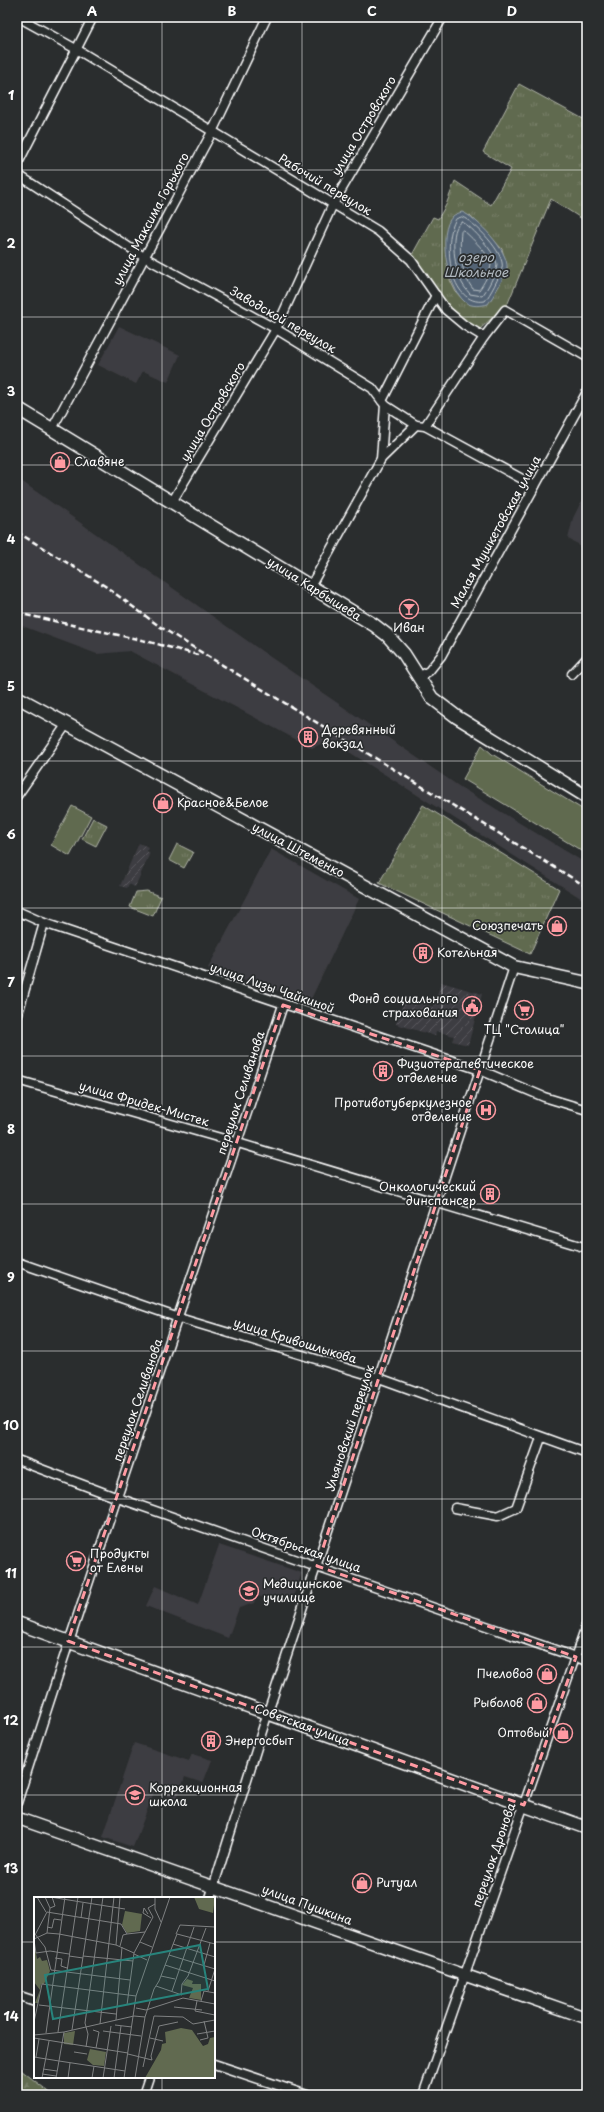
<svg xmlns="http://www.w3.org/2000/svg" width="604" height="2112" font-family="'Playpen Sans',sans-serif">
<defs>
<pattern id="industrial-furrows" width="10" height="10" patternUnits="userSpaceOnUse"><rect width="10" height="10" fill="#3e3d42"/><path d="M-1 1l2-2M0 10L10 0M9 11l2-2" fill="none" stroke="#5b5a5e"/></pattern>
<pattern id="forest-firs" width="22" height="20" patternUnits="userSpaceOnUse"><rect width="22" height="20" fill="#616a50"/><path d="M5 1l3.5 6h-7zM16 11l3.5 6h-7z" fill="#79806a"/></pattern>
<pattern id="park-tufts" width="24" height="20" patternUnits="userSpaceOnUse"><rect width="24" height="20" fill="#616a50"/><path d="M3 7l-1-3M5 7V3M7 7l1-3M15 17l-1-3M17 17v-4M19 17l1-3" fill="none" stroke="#79806a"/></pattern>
</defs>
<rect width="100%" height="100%" fill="#2a2d2e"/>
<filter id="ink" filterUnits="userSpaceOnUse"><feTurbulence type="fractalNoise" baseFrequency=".025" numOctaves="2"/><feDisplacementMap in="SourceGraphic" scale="8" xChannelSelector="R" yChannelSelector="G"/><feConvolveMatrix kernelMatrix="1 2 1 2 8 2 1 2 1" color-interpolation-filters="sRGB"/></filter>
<g filter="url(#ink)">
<g fill="#3e3d42">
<polygon points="119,326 180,355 168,382 143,371 136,384 98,365"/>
<polygon points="17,478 263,652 460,787 587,864 587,902 330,740 312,748 130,651 97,654 17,624"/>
<polygon points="586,486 587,486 587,560 578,544 568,539 573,518 585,494"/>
<polygon points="271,849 359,899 310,1001 208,968"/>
<polygon points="219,1545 302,1573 291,1602 256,1596 254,1603 239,1608 228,1638 146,1606 155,1586 198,1605"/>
<polygon points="134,1743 189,1761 192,1754 212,1760 203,1783 185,1777 177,1799 154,1792 133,1847 103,1837"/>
</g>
<g fill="url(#industrial-furrows)">
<polygon points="139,843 148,847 147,851 150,853 135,887 129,884 127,888 120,886"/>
<polygon points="441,982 482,994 468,1045 452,1041 454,1036 436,1031 435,1036 396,1024 405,998 434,1007"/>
</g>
<g fill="#616a50" stroke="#b0b4a8">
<polygon points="482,745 492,754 587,812 587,854 463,779"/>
<polygon points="72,806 91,816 70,856 51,845"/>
</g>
<polygon fill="url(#forest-firs)" stroke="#b0b4a8" points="17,2067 53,2095 17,2095"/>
<g fill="url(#park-tufts)" stroke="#b0b4a8" fill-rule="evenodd">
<path d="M519,84L587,121V222L551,199L508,303L479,330C448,313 432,284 412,255L433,217L438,219L446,205L455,181L491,205L511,169L483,152ZM470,215L502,249L507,268L502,277L465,302L456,292L450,280Z"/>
<polygon points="423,805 559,889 530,954 379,883"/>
<polygon points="93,818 107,825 96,846 82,839"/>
<polygon points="177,844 193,852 184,868 169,860"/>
<polygon points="147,891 161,897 153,916 130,907 136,892"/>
</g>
<path fill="#526474" stroke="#97a2ac" d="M462,212C476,217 509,251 507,268C506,275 493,297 488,304C481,306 471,307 465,302C448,288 436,232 453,216C455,214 459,213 462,212Z"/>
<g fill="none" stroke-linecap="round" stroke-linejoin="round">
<g stroke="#bac1c7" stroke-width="1">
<path d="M462,217C474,221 506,254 502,268C500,276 490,295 485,301C449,307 442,241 456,219Z"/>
<path d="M462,222C472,226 497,255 497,265C497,271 486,292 482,296L470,294C466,289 462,285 460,278C455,268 448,227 462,222Z"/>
<path d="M463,230C470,236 491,256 491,264C491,271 483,285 479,290L473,289C461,274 459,251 461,232Z"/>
</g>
<g stroke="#fff" stroke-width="11">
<g id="minor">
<polyline points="18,17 76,49 378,231 411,260 446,310 464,325 484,337 505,310 587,357"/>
<polyline points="17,165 93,17"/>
<polyline points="17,174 144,257 276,329 372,388 385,405 416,425 425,426 535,486"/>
<polyline points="382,401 436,295"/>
<polyline points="425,426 484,337"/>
<polyline points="52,429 212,132 267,17"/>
<polyline points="381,459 416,425"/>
<polyline points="172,502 276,329 333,204 443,17"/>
<polyline points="310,587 381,459 385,405"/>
<polyline points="572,674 587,658"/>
<polyline points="419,677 429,671 441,656 587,392"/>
<polyline points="17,796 66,725"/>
<polyline points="17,911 44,923 480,1070 544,1097 587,1110"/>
<polyline points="17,1017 44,923"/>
<polyline points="17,1080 238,1143 587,1248"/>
<polyline points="17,1262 179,1318 379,1378 587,1453"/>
<polyline points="17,1460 118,1498 587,1661"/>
<polyline points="455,1508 498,1516 516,1508 541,1438"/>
<path d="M17,1803C101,1536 195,1271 283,1005"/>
<polyline points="210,1898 268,1712 514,967"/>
<polyline points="17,1995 35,2001"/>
<polyline points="214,2064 307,2095"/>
<polyline points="143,2095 149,2077"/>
<polyline points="423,2095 587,1623"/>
</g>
</g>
<g stroke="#fff" stroke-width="14">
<polyline id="tertiary" points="17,1818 587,2018"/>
</g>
<g stroke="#fff" stroke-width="15">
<g id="secondary">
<polyline points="17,408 374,625 387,635 404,654 432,698 457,717 587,797"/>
<polyline points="17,697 514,967 587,983"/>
<polyline points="17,1623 587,1828"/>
</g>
</g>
<use href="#minor" stroke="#2a2d2e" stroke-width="8"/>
<use href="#tertiary" stroke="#2a2d2e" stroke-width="11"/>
<use href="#secondary" stroke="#2a2d2e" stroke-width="12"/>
<g stroke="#fff" stroke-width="2.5" stroke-dasharray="6 3" stroke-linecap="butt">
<polyline points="17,532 105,586 159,626 196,649 587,887"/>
<polyline points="17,613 146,641 198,655"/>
</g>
</g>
</g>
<path fill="none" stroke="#ff9aa2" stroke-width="3" stroke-dasharray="8 5" stroke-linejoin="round" d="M283,1005L480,1070L317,1566L576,1657L524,1805L68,1641Z"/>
<path fill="none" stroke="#fff" stroke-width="1" stroke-opacity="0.55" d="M162,17V1898M302,17V2095M442,17V2095M17,170H587M17,317H587M17,465H587M17,613H587M17,761H587M17,908H587M17,1056H587M17,1204H587M17,1351H587M17,1499H587M17,1647H587M17,1795H587M17,1942H35M214,1942H587M162,2077V2095"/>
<defs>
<g id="shop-ring" transform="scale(1)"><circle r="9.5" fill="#2a2d2e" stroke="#ff9aa2" stroke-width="1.5"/><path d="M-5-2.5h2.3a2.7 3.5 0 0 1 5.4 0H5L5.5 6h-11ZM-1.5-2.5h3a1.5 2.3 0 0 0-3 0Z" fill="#ff9aa2"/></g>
<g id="bar-ring" transform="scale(1)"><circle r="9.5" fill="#2a2d2e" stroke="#ff9aa2" stroke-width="1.5"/><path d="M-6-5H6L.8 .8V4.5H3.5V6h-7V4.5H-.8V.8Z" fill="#ff9aa2"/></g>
<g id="building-ring" transform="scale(1)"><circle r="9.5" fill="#2a2d2e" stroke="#ff9aa2" stroke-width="1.5"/><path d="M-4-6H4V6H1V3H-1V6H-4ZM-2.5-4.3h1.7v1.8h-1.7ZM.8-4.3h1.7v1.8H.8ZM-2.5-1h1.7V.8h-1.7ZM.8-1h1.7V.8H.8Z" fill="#ff9aa2"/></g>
<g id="civic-ring" transform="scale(1)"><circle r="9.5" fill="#2a2d2e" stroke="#ff9aa2" stroke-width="1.5"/><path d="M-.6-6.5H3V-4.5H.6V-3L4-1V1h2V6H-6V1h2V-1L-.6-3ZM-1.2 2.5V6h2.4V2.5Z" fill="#ff9aa2"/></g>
<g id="supermarket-ring" transform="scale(1)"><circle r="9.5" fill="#2a2d2e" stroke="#ff9aa2" stroke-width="1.5"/><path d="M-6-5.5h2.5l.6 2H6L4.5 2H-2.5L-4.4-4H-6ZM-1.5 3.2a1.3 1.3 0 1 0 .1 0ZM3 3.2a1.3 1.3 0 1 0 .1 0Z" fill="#ff9aa2"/></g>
<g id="hospital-ring" transform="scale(1)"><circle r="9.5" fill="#2a2d2e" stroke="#ff9aa2" stroke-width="1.5"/><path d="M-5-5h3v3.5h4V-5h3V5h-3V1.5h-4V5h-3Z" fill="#ff9aa2"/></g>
<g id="university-ring" transform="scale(1)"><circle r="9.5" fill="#2a2d2e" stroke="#ff9aa2" stroke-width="1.5"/><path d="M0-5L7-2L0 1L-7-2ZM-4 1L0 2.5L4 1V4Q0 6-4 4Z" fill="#ff9aa2"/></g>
<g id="school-ring" transform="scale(1)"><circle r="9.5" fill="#2a2d2e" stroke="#ff9aa2" stroke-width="1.5"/><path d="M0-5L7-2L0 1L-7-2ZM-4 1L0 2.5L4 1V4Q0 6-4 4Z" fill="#ff9aa2"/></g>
</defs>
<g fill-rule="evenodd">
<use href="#shop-ring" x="60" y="462"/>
<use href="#bar-ring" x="409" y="609"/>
<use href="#building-ring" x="308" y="737"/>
<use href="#shop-ring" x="163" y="803"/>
<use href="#shop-ring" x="557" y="926"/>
<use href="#building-ring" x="423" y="953"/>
<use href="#civic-ring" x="472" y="1006"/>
<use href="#supermarket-ring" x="524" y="1010"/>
<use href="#building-ring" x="383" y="1071"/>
<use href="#hospital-ring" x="486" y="1110"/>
<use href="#building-ring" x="490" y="1194"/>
<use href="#supermarket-ring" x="76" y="1561"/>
<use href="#university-ring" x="249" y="1591"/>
<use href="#shop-ring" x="547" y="1674"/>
<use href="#shop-ring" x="537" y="1703"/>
<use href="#shop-ring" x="563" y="1733"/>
<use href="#building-ring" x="211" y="1741"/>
<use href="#school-ring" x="135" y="1795"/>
<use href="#shop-ring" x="362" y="1883"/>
</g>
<g text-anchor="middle" stroke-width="3.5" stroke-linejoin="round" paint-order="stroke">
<g font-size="12" fill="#fff" stroke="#2a2d2e">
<text transform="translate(364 126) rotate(-59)" y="4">улица Островского</text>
<text transform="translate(325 185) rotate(31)" y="4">Рабочий переулок</text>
<text transform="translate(151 219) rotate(-62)" y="4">улица Максима Горького</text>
<text transform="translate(283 320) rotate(30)" y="4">Заводской переулок</text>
<text transform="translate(213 412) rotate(-59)" y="4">улица Островского</text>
<text transform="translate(496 532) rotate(-61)" y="4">Малая Мушкетовская улица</text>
<text transform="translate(314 589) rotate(32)" y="4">улица Карбышева</text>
<text transform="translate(298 850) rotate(28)" y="4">улица Штеменко</text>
<text transform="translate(272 988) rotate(19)" y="4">улица Лизы Чайкиной</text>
<text transform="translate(241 1093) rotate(-72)" y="4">переулок Селиванова</text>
<text transform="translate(144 1104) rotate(16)" y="4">улица Фридек-Мистек</text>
<text transform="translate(295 1341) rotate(17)" y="4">улица Кривошлыкова</text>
<text transform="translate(138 1400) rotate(-71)" y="4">переулок Селиванова</text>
<text transform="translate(350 1428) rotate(-72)" y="4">Ульяновский переулок</text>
<text transform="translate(306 1550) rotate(19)" y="4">Октябрьская улица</text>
<text transform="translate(302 1725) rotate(20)" y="4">Советская улица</text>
<text transform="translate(494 1855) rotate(-71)" y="4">переулок Дронова</text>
<text transform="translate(307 1905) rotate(20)" y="4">улица Пушкина</text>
</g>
<g font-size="12" fill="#fff" stroke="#2a2d2e" text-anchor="start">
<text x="74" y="466">Славяне</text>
<text x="409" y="632" text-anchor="middle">Иван</text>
<text x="322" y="734">Деревянный<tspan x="322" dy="14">вокзал</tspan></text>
<text x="177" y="807">Красное&amp;Белое</text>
<text x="543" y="930" text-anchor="end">Союзпечать</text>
<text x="437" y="957">Котельная</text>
<text x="458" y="1003" text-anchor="end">Фонд социального<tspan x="458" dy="14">страхования</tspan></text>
<text x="524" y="1034" text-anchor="middle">ТЦ "Столица"</text>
<text x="397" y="1068">Физиотерапевтическое<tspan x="397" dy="14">отделение</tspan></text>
<text x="472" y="1107" text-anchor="end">Противотуберкулезное<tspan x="472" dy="14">отделение</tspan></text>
<text x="476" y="1191" text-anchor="end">Онкологический<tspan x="476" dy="14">динспансер</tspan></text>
<text x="90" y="1558">Продукты<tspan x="90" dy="14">от Елены</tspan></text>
<text x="263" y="1588">Медицинское<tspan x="263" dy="14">училище</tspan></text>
<text x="533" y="1678" text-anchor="end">Пчеловод</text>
<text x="523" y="1707" text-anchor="end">Рыболов</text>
<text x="549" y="1737" text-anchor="end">Оптовый</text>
<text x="225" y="1745">Энергосбыт</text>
<text x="149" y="1792">Коррекционная<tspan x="149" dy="14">школа</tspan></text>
<text x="376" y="1887">Ритуал</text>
</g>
<g font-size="13" font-style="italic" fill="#b1b9c0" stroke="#2a2d2e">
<text x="476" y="262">озеро<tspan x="476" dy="15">Школьное</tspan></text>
</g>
</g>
<g transform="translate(34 1897)">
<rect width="181" height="181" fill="#2a2d2e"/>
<path d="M0,44L3,62L6,60L8,64L13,63L16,74L10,87H7L4,106H1L6,93L0,85Z" fill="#616a50"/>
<path d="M160,0H181L179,16L165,12ZM147,131L158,133L169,149L174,147L176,141L181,140V181H111L127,153L128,147L132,146L131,135Z" fill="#616a50"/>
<path d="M91,14L108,17L106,34L93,36L88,28Z" fill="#616a50"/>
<path d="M153,82L159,84L158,87H167V103L155,101L159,91L148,88ZM41,134L39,148L30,147V136ZM56,152L72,155L70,169L59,168L53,163Z" fill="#616a50"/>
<path fill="none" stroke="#7f8182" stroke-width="1" d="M3,0L12,15M11,0L16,11M16,0L91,12M121,0V12L127,25M13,15L87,27L93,37L111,35M114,17L110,11L109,16L117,21M47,21L49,6M13,30L18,31L20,22L27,23M13,36L16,11L21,9L18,0M1,37L11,50L17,73L96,83M142,37L146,28L181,30M1,38L13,15M0,42L13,36L25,37L82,48L100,56M0,43L2,56L16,54L35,57M106,45L118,50M139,47L181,60M82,48L86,0M86,49L89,38L93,37M100,57L113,63M135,58L181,72M35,59L49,61M49,59L99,64M21,61L28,62L27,69L33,71M131,68L181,84M170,68L176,46M127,79L141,82M122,89L148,98M138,94L160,30M174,94L181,72M147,97L148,87L154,79L172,31M163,104L161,114L181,118M167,104L170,94L181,96M5,108L82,117M93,108L100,56L119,20L114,11L121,7M140,110L168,113M102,111L112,113L149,101L181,107M82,123L88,50M0,125L8,87L102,99M66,127L80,0M81,128L98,130M38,133L58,0M59,133L65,135L62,151M69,134L107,139M24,135L44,0M12,136L31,0M163,137L181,134M0,138L30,135M0,141L94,156M116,141L129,144M166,143L174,141L170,124M52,150L54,137L51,126L69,0M40,155L53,157M94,157L118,163L117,159L125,129L144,125M0,160L25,164M2,160L5,142M25,164L91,174M109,170L120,119L149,120L159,127L181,123M9,172L23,174M8,177L22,179M8,181L15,144M22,181L30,135L100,119L111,120L120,92L125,84L143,37L181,47M34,181L36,166M58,181L60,169M69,181L77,129M80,181L87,129M90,181L102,99L136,0M101,181L111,120"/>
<path fill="#27847c" fill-opacity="0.15" stroke="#27847c" stroke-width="2" d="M166,48L174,92L19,122L11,78Z"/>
<rect width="181" height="181" fill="none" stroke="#fff" stroke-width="2"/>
</g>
<rect width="604" height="2112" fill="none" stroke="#2a2d2e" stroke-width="44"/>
<rect x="22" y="22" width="560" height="2068" fill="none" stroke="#fff" stroke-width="1.5"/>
<g font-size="13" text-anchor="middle" font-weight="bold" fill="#fff">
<text x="92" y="16">A</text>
<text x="232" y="16">B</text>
<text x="372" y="16">C</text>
<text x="512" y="16">D</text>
<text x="11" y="100">1</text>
<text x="11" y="248">2</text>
<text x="11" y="396">3</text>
<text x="11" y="544">4</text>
<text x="11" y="691">5</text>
<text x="11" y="839">6</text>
<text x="11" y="987">7</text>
<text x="11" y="1134">8</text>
<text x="11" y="1282">9</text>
<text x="11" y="1430">10</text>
<text x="11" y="1578">11</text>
<text x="11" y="1725">12</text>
<text x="11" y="1873">13</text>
<text x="11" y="2021">14</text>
</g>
</svg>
